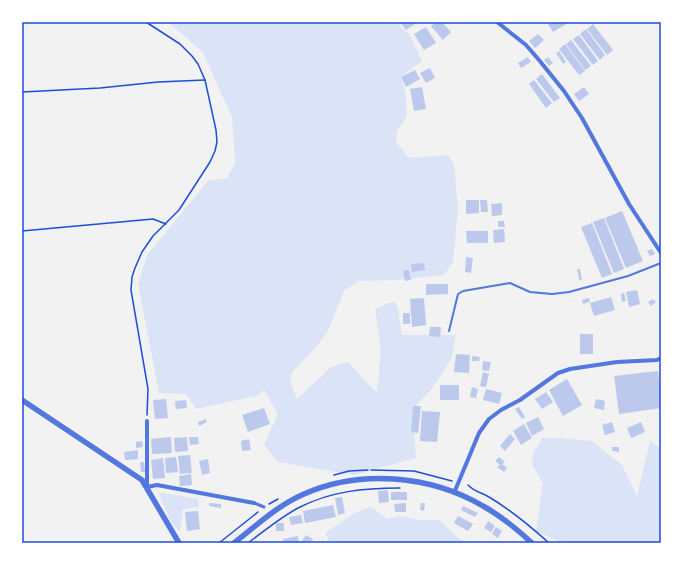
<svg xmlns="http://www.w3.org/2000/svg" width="683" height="565" font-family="'Space Grotesk',sans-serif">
<rect width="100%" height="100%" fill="#f2f2f2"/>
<g fill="#dbe4f7">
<polygon points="168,22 396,22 411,37 422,61 401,77 406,96 407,116 397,131 396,142 409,158 448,155 454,164 458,209 453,262 444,275 396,280 359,281 344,291 328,331 320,342 292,373 290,380 297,399 331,367 348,362 368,384 377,392 381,350 375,309 394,301 398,308 402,335 456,335 452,358 431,390 413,409 416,458 354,475 278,462 264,445 278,414 264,390 256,396 196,409 186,394 159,393 138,284 147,255 208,181 227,178 235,163 232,117 202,51"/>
<polygon points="542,438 560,438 592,441 622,465 637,496 650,441 661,449 661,543 563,543 536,531 543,484 532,464 534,452"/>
<polygon points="158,492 198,499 199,507 183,509 180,532 170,520"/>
<polygon points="370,507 388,519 399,516 419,520 439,520 459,539 470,543 330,543 325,533 355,513"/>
</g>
<g fill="#bdc9ec">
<polygon points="400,22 418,22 406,30"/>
<polygon points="436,22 442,22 451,32 443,40 431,26"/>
<polygon points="551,22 567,22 568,23 553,32 548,24"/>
<polygon points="593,24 613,50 607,55 587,29"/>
<polygon points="426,27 436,43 424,50 414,34"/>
<polygon points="586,29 605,55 600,60 580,34"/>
<polygon points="538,34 544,40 535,48 529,41"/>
<polygon points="579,35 598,61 593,65 573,39"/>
<polygon points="571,40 591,66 585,70 566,44"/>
<polygon points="565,44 585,71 579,75 559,49"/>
<polygon points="559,51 566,62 563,64 556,53"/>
<polygon points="528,57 531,62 521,68 518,63"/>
<polygon points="548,57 553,63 549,66 544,60"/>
<polygon points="430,68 435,78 426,83 420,73"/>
<polygon points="415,70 420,79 406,87 401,77"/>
<polygon points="542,74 560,98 554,102 536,79"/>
<polygon points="534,80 552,103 546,108 529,84"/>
<polygon points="422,87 426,109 414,111 410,89"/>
<polygon points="584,87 589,94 579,101 574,94"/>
<polygon points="466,200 479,200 479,213 466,214"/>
<polygon points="480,200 487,200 488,212 481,212"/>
<polygon points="502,203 502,215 492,216 491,204"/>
<polygon points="622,211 643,261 626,268 605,218"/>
<polygon points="604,218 624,269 614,273 593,222"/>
<polygon points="498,221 504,221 505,227 498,227"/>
<polygon points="592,223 612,274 602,278 581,227"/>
<polygon points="504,229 505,242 494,243 493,230"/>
<polygon points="466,231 488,231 488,243 467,243"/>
<polygon points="652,249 655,254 650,256 647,251"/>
<polygon points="466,257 473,258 471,273 465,272"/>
<polygon points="424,263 425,270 412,272 411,264"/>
<polygon points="577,269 580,269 582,280 579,280"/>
<polygon points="409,270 411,280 405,281 403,271"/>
<polygon points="426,284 448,284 448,294 426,295"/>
<polygon points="637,290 640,304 629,307 626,292"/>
<polygon points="624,293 626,301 622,302 621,294"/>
<polygon points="611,297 615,310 594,316 590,303"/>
<polygon points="424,298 426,325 412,327 410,299"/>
<polygon points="589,298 590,302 583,304 582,300"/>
<polygon points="653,299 656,302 651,306 648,302"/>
<rect x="403" y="313" width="7" height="11"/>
<polygon points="430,327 441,327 440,337 429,336"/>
<rect x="580" y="334" width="13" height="20"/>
<polygon points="456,354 470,355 469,373 454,372"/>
<polygon points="472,356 480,357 479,361 472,361"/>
<polygon points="483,361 491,362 489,371 482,370"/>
<polygon points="658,371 661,393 661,408 619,414 614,376"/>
<polygon points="483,372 489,374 486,387 480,386"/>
<polygon points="567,379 582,405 563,416 549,390"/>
<rect x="440" y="385" width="19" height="15"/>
<polygon points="472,387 478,389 476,398 470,397"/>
<polygon points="486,389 502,393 499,404 483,400"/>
<polygon points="546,392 553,402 542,409 535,399"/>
<polygon points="166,399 168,418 155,419 153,400"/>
<polygon points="596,399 605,401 604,410 594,408"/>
<polygon points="186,400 187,408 176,409 175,401"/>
<polygon points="413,406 421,406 418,433 411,432"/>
<polygon points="519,407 525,417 522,419 515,409"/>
<polygon points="264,408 270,424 248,432 242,415"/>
<polygon points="422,411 440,412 437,442 420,441"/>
<polygon points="538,417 544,429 532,436 526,423"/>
<polygon points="206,419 207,422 199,426 198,422"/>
<polygon points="612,422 615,432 605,435 602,425"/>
<polygon points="641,422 645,432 631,438 627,428"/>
<polygon points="524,424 532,438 521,445 513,431"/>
<polygon points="510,434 515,439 505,451 500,446"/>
<polygon points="171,437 172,453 152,454 151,439"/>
<polygon points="187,437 188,451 175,452 174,438"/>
<polygon points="189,437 198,437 199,444 190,445"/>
<polygon points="249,439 251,450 242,451 241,441"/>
<polygon points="142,441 143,447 136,448 136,442"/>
<polygon points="612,447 619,447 619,452 612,451"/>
<polygon points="138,450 138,459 125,460 124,452"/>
<polygon points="190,455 192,473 180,474 178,456"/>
<polygon points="176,457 178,472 166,473 165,458"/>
<polygon points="499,457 505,462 502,464 507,468 504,472 497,467 500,465 495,461"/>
<polygon points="163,458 165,478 153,479 151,460"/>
<polygon points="208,459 210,473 202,475 199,461"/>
<polygon points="140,462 144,462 145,472 141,472"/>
<polygon points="191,474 192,485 180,486 179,476"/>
<polygon points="388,490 389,502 379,503 378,491"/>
<rect x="391" y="492" width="16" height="8"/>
<polygon points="342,497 345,513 338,515 335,498"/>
<polygon points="209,503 221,504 221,508 209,506"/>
<polygon points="406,503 406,512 395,512 394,504"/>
<polygon points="421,503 425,503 424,511 420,510"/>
<polygon points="333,505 336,517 305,523 303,511"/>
<polygon points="463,506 478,513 475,517 461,510"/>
<polygon points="198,511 200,529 187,531 185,512"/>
<polygon points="301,515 303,523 291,525 289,517"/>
<polygon points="458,516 473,524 468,531 454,523"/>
<polygon points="488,521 495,526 491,532 484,528"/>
<rect x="276" y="523" width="8" height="8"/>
<polygon points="496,527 502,531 498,538 492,534"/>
<polygon points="306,535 313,539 310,543 300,543"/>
<polygon points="298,536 299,542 284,543 283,539"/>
</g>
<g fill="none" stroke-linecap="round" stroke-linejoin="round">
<g stroke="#1d4ed8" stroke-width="1.5">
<polyline points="146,22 180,44 192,56 198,64 205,80 216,130 217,142 215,151 210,162 179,210 153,236 142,252 135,268 132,277 131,290 148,389 147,415"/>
<polyline points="22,92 100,88 158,82 205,80"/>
<polyline points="22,231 142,220 153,219 166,224"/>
<polyline points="371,470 414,471 452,481"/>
<polyline points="334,475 349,471 368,470"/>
<path d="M468,485C476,493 481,492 489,497C511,510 530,526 549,543"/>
<polyline points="269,504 278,499"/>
<polyline points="219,543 258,512"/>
<path d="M248,543C264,531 281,517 298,508C331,491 364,488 400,488"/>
</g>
<polyline stroke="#5277de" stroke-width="2" points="449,331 458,294 463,291 510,283 530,292 552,294 569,292 628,276 661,263"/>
<polyline stroke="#5277de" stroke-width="3" points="254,503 264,507"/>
<g stroke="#5277de" stroke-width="4">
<polyline points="497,22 526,45 539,60 564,91 582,118 629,204 661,253"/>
<polyline points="147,421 147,487 157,485 254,503"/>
<polyline points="454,493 479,433 489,419 501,410 520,400 558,373 570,369 617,362 657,360 661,358"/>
</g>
<g stroke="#5277de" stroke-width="5.5">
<polyline points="22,400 142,480 179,543"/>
<path d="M234,543C256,526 278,505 304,494C360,469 430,475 483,506C501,516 517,529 532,543"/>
</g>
</g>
<rect width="683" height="565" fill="none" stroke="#ffffff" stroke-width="46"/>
<rect x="23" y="23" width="637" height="519" fill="none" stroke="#1d4ed8" stroke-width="1.5"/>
</svg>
